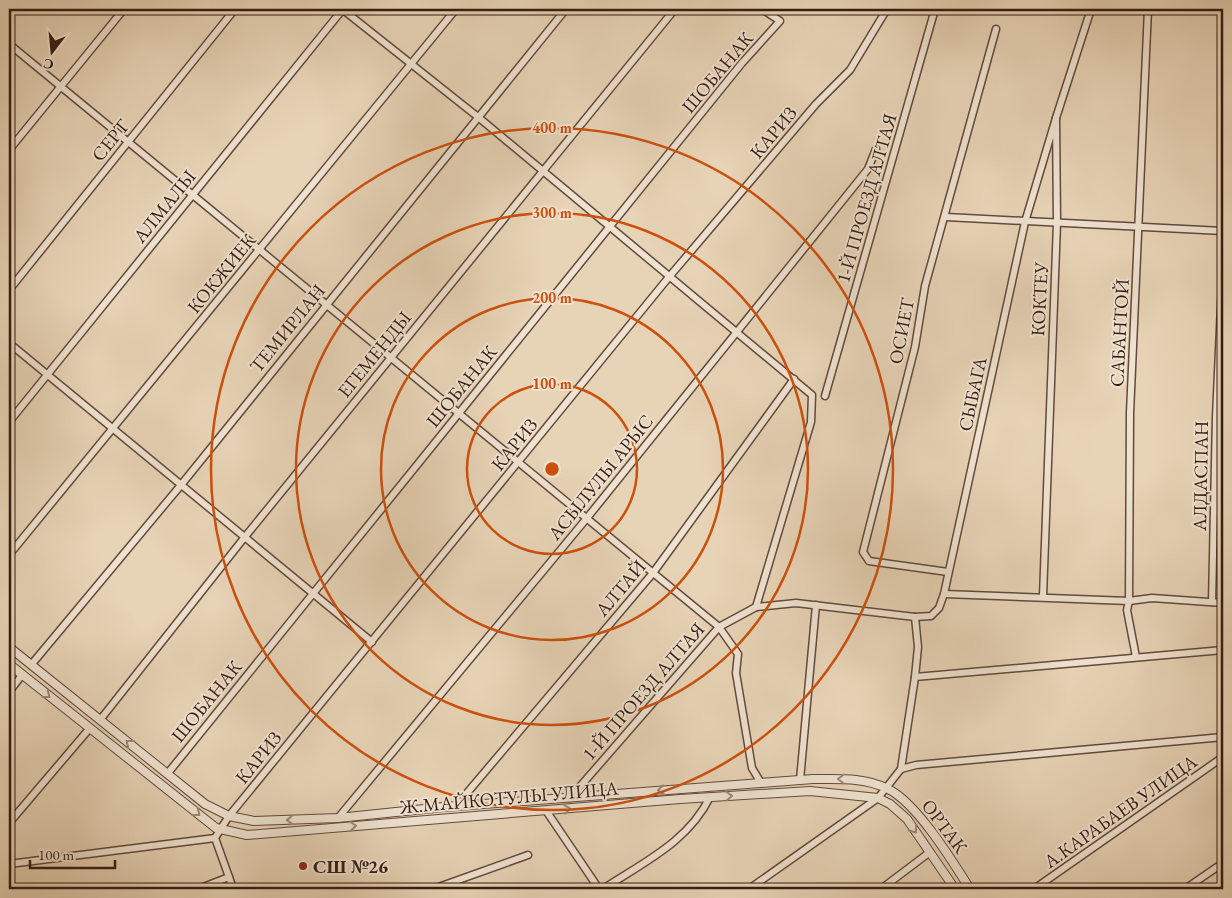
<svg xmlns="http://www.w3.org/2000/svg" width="1232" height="898" font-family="'EB Garamond',serif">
<rect width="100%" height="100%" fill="#e7d3b6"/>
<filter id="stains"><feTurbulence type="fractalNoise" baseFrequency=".004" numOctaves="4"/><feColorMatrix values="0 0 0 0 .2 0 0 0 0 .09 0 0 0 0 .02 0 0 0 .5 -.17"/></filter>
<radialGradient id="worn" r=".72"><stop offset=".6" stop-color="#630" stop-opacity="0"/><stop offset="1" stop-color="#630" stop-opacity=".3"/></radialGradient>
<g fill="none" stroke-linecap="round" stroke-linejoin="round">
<g stroke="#624a3c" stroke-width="9">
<g id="minor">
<polyline points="342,9 478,117 812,395 811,422 756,607"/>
<polyline points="9,14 13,9"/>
<polyline points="9,44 719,627 738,654 736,673 752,768 761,783"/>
<polyline points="9,150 124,9"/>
<polyline points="946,217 1223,231"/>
<polyline points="9,290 235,9"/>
<polyline points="9,343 372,642"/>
<polyline points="825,396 935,9"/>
<polyline points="9,422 343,9"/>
<polyline points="9,555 456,9"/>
<polyline points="948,572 869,561 863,552 915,347 925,286 996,29"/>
<polyline points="944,594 1129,601 1152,598 1223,603"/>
<polyline points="1043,596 1057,223 1056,118 1091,9"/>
<polyline points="1212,602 1216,417 1223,261"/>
<polyline points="915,617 918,647 915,677"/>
<polyline points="1136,657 1127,610 1129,601 1130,413 1148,9"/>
<polyline points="31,665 181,485 566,9"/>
<polyline points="9,692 22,675"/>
<polyline points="100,720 244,538 675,9"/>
<polyline points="901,769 915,677 1223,650"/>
<polyline points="168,773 742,63 780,21 762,9"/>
<polyline points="800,780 816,605"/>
<polyline points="570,798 719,627 756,607 796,603 915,617 931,616 939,608 944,594 1025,222 1056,118"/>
<polyline points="456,806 653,573 794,379"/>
<polyline points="547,812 599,889"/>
<polyline points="338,818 587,518 868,169 876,149"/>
<polyline points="9,823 90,728"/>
<polyline points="9,864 215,838"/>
<polyline points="229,877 233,889"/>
<polyline points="198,889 229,877 215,838 229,816 669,277 816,104 850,70 887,9"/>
<polyline points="433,889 528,855"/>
<path d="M603,889C644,862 688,842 710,797"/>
<polyline points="749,889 878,798 901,769 916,765 1223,737"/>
<polyline points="881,889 930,852"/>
<polyline points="1034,889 1223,757"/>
<polyline points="1185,889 1223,863"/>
</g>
</g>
<g stroke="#624a3c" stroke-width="10">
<g id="tertiary">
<path d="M9,647L205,804L229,816L254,821L338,818L444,807L813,779C838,779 865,777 888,789C917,803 953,862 970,889"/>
<polyline points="9,664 216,828 247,835 680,799 810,791 878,798 890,804 907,819 955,889"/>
</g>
</g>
<use href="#minor" stroke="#efe2d0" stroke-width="6"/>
<use href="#tertiary" stroke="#efe2d0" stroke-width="8"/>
</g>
<defs><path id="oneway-chevron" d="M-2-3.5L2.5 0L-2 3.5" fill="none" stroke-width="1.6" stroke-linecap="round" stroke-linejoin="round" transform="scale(1.25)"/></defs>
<g stroke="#9b897b">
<use href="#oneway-chevron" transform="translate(47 695) rotate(38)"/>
<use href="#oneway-chevron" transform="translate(129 743) rotate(-142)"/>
<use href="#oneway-chevron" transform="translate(841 779) rotate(180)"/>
<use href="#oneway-chevron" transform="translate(661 790) rotate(175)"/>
<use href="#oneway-chevron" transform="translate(729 796) rotate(-3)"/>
<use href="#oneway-chevron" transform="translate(567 809) rotate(-6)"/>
<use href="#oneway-chevron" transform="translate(197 813) rotate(38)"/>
<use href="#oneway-chevron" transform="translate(290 820) rotate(178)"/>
<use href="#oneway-chevron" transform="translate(353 826) rotate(-5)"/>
<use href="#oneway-chevron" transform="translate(914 830) rotate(55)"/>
</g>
<g fill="none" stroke="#cd500d" stroke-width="2.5">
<circle cx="552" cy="469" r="85"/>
<circle cx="552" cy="469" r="171"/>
<circle cx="552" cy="469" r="256"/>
<circle cx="552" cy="469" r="341"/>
</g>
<circle fill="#8f2418" stroke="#efe2d0" stroke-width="2" cx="303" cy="866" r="5"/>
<g text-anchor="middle" stroke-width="4" stroke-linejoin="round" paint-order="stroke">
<g font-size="19" fill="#351c13" stroke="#efe2d0">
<text transform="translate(717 72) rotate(-50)" y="7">ШОБАНАК</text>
<text transform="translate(773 132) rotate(-50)" y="7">КАРИЗ</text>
<text transform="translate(110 140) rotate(-51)" y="7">СЕРТ</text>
<text transform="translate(866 198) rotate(-74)" y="7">1-Й ПРОЕЗД АЛТАЯ</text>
<text transform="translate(164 206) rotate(-51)" y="7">АЛМАЛЫ</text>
<text transform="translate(221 273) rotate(-51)" y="7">КОКЖИЕК</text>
<text transform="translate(1039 299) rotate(-87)" y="7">КОКТЕУ</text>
<text transform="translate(287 328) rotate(-51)" y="7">ТЕМИРЛАН</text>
<text transform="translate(901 331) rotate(-79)" y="7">ОСИЕТ</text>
<text transform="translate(1119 333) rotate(-87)" y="7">САБАНТОЙ</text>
<text transform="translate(374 354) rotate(-51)" y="7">ЕГЕМЕНДЫ</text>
<text transform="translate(461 386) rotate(-51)" y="7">ШОБАНАК</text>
<text transform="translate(972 394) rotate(-78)" y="7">СЫБАГА</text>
<text transform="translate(514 444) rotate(-51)" y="7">КАРИЗ</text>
<text transform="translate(1200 476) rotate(-89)" y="7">АЛДАСПАН</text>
<text transform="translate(600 477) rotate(-51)" y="7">АСЫЛУЛЫ АРЫС</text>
<text transform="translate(620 588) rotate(-50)" y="7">АЛТАЙ</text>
<text transform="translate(643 691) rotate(-49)" y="7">1-Й ПРОЕЗД АЛТАЯ</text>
<text transform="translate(206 701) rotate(-51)" y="7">ШОБАНАК</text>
<text transform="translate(258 757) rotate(-51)" y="7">КАРИЗ</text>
<text transform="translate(509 797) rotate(-5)" y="7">Ж.МАЙКОТУЛЫ УЛИЦА</text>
<text transform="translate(1120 811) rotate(-35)" y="7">А.КАРАБАЕВ УЛИЦА</text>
<text transform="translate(945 826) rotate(53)" y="7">ОРТАК</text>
</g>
<g font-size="19" font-weight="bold" fill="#351c13" stroke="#efe2d0" text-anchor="start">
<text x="313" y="873">СШ №26</text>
</g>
</g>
<circle cx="552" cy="469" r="8" fill="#cd500d" stroke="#efe2d0" stroke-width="2.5"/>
<g font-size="15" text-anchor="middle" font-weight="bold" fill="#cd500d" stroke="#efe2d0" stroke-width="4" stroke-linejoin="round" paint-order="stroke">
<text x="552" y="133">400 m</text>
<text x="552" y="218">300 m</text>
<text x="552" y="303">200 m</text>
<text x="552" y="389">100 m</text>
</g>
<rect width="1232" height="898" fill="none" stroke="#e7d3b6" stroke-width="30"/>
<rect x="10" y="10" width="1212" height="878" fill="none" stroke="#351c13" stroke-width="2.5"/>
<rect x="15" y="15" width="1202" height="868" fill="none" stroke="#351c13"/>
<g transform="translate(52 52) rotate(196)" stroke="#efe2d0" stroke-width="4" paint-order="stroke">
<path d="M0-4L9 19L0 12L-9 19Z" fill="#351c13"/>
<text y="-8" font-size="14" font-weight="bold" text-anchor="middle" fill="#351c13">С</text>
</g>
<path d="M30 860v8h85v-8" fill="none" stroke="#351c13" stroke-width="2.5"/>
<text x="38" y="860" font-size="15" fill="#351c13" stroke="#efe2d0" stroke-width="4" paint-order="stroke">100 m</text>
<rect width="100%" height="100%" filter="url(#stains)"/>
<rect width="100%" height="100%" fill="url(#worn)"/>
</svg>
